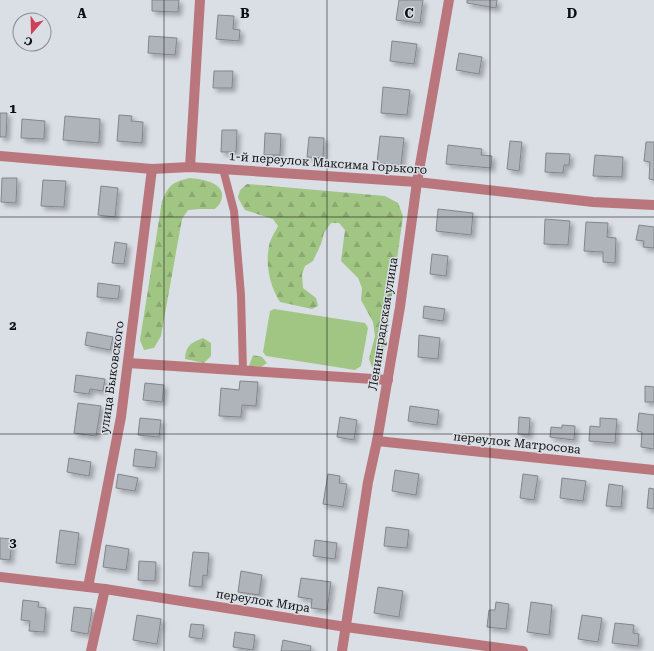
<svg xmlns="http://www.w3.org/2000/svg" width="654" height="651" font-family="'Roboto Serif',serif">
<defs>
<pattern id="forest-firs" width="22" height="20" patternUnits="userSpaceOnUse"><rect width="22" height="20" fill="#a1c683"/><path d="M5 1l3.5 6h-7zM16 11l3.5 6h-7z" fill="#89a970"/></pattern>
<filter id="shadow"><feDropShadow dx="3.5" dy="3.5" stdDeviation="2" flood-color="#0004"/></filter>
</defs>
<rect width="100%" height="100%" fill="#dadfe5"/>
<polygon fill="#a1c683" points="274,309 365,323 368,328 361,366 355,370 266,356 263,352 270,311"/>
<g fill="url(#forest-firs)">
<path d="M190,178C202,179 228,183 221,201C220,204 217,207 215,209H200L188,210L182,219L161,336L154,348L144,350L140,340L162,201C169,185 172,182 190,178Z"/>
<path d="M247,184L385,196L398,203L403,216L383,361L377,368L372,367L369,359L375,336L373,322L361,300L362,288L358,278L341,261L345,230L339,223H331L324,233L321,244L313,261L305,266L302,274L303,288L316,298L318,306L312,309L280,302C270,286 265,265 269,246C270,239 275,232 278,226L273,219L245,210L238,198L240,190Z"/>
<path d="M203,338L211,343V356L204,363L185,359C186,345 191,343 203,338Z"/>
<polygon points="253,355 262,357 267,363 261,367 249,366"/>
</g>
<g fill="#afb3ba" stroke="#82868c" filter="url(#shadow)">
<polygon points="152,0 179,0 178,12 152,11"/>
<polygon points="399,0 423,0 420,23 396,20"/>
<polygon points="467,0 497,0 496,8 467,3"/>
<polygon points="218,15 234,16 233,29 240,30 239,41 216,39"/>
<polygon points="149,36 177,38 175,55 148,53"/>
<polygon points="392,41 417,44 414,64 390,61"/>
<polygon points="459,53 482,57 479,74 456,70"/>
<polygon points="214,71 233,71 232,88 213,88"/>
<polygon points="383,87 410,90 407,115 381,113"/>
<polygon points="0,113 7,113 6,137 0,137"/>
<polygon points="119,115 132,116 131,121 143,122 142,143 117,141"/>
<polygon points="65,116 100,119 99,143 63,140"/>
<polygon points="22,119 45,121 44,139 21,138"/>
<polygon points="222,130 237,130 236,152 221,152"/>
<polygon points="265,133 281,134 280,155 264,155"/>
<polygon points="380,136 404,138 401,165 377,163"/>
<polygon points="309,137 324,138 323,158 307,157"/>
<polygon points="510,141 522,142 519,171 507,169"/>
<polygon points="646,142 654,142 654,180 649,179 650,162 644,161"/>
<polygon points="448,145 482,149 481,155 492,156 491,168 446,164"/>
<polygon points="546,153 570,154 569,165 564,165 563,173 545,172"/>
<polygon points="595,155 623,157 622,177 593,176"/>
<polygon points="2,178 17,178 16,203 1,202"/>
<polygon points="43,180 66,181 64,207 41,206"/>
<polygon points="101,186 118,188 115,217 98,215"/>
<polygon points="438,209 473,213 471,235 436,231"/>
<polygon points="545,219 570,221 568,245 544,244"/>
<polygon points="586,222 608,223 607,237 616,238 615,263 603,262 603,252 584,251"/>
<polygon points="639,225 654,227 654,248 643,247 644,241 636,240"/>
<polygon points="115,242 127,244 124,264 112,263"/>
<polygon points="432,254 448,256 446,276 430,274"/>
<polygon points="98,283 120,286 118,299 97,297"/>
<polygon points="424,306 445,309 443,321 423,318"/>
<polygon points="87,332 113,337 110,350 85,345"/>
<polygon points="419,335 440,338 438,359 418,357"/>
<polygon points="76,375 105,379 103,391 90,389 89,394 74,392"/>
<polygon points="240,381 258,382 256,406 242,405 241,417 219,416 221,388 239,390"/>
<polygon points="145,383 164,385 162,402 143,400"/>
<polygon points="645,386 654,387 654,402 645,402"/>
<polygon points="78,403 101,406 96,436 74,433"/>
<polygon points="410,406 439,410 437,425 408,421"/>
<polygon points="639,413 654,415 654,449 641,447 642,432 637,431"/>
<polygon points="340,417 357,420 354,440 337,437"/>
<polygon points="519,417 530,418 529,435 518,434"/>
<polygon points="140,418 161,420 159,437 138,435"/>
<polygon points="600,418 617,419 615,443 589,441 590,426 600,427"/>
<polygon points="562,425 575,426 574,440 550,437 551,427 562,428"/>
<polygon points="135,449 157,452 155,468 133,466"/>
<polygon points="69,458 91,462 89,476 67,472"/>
<polygon points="395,470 419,474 416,495 392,491"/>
<polygon points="118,474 138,478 135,491 116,488"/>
<polygon points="328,474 340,476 339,483 347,484 343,507 323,504"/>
<polygon points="523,474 538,476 534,500 520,498"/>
<polygon points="562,478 586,481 583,501 560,498"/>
<polygon points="609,484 623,486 621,507 606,506"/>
<polygon points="649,488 654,489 654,509 647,508"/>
<polygon points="386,527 409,530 407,548 384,546"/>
<polygon points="60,530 79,533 75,565 56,563"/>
<polygon points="0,538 12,539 10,560 0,559"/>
<polygon points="315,540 337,543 335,559 313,556"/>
<polygon points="106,545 129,549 126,570 103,567"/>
<polygon points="193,552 209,553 207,576 203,575 202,587 189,586"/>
<polygon points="139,561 156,562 155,581 138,580"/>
<polygon points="241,571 262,575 259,595 238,592"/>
<polygon points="301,578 331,582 327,610 311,608 312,599 298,597"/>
<polygon points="378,587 403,591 399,617 374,613"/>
<polygon points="23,600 39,602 38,607 46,608 44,632 29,631 30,621 21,620"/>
<polygon points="496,602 509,604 506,629 487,627 489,610 495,610"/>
<polygon points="531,602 552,605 549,635 527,632"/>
<polygon points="74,607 92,609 88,634 71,631"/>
<polygon points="137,615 161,619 157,644 133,640"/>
<polygon points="582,615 602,618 598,642 578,639"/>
<polygon points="615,623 634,625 633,633 639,634 638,646 612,643"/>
<polygon points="191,624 204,625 202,639 189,637"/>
<polygon points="235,632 255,635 253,650 233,647"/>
<polygon points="283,640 311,646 310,651 281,651"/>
</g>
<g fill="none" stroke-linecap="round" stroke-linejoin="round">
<polyline stroke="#b9767c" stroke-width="8" points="223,169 234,211 241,295 243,371"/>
<g stroke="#b9767c" stroke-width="10">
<polyline points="0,156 152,169 190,167 417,182 593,202 654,205"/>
<polyline points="190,167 200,0"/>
<polyline points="128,363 388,380"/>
<polyline points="377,441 654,470"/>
<polyline points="0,577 105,589 346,627 523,651"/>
<polyline points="88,587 121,417 152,169"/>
<polyline points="91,651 105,589"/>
<polyline points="342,651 368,482 377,441 400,307 417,182 449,0"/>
</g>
</g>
<path fill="none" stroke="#0e0f11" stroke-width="1" stroke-opacity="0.55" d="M164,0V651M327,0V651M490,0V651M0,217H654M0,434H654"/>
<g text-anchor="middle" stroke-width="3" stroke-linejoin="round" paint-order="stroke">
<g font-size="12" fill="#0e0f11" stroke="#dadfe5">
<text transform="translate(328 163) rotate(4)" y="4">1-й переулок Максима Горького</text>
<text transform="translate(383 324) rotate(-81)" y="4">Ленинградская улица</text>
<text transform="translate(112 377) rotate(-82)" y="4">улица Быковского</text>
<text transform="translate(517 443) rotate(6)" y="4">переулок Матросова</text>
<text transform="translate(263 601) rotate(9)" y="4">переулок Мира</text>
</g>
</g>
<g font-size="13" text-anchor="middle" font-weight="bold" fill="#0e0f11" stroke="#dadfe5" stroke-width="3" stroke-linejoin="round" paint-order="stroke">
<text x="82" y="18">A</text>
<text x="245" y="18">B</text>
<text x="409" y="18">C</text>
<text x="572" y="18">D</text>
<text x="13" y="113">1</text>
<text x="13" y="330">2</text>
<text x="13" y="547">3</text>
</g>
<g transform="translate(32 32) rotate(200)"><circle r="19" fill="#dadfe5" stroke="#888c90"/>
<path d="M0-3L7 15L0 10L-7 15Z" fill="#cf3f56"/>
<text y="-6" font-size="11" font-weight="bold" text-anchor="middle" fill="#0e0f11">С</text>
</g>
</svg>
